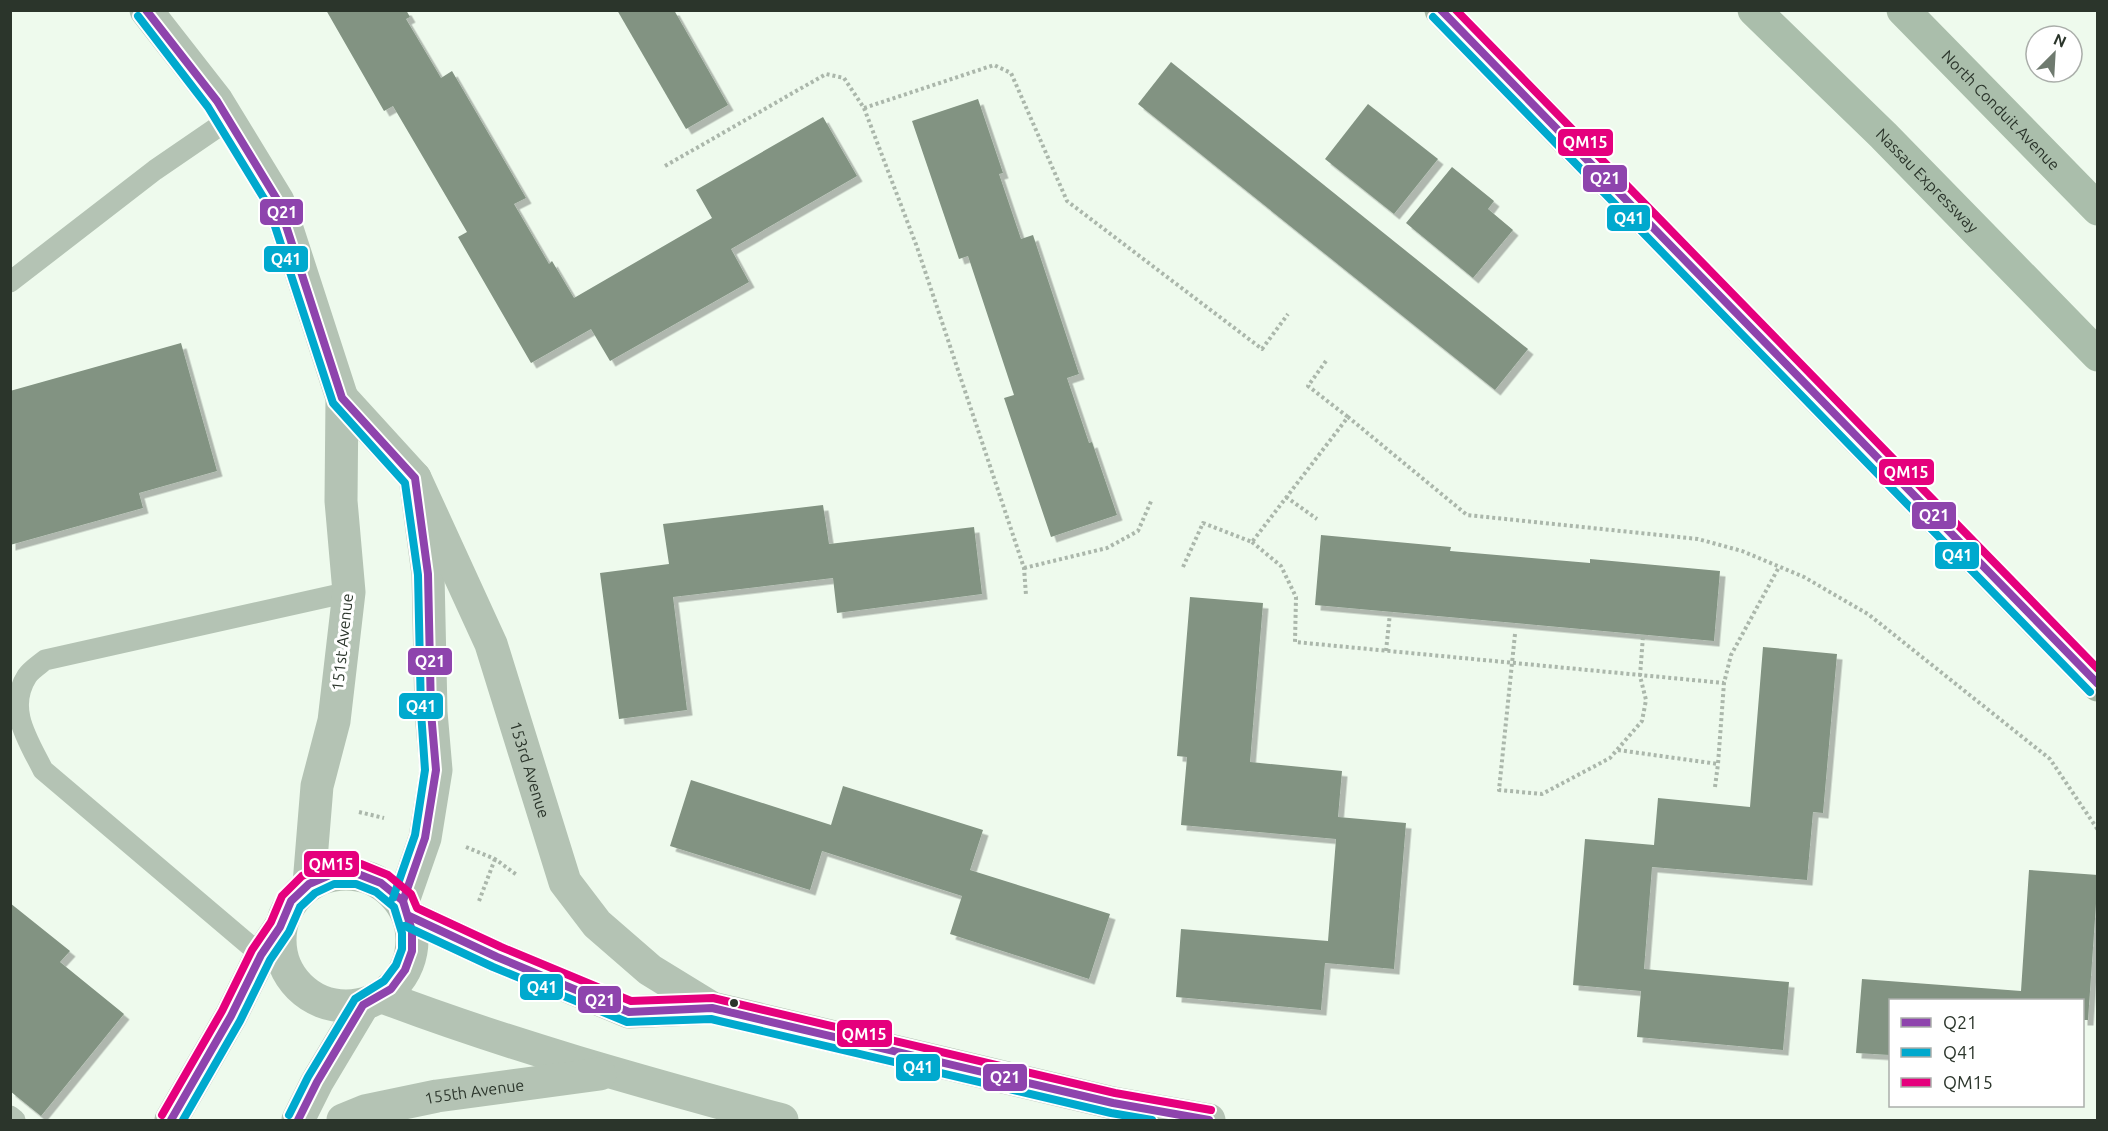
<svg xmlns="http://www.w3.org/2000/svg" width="2108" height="1131" font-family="Ubuntu,sans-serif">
<defs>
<filter id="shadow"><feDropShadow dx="5.5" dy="5.5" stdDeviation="0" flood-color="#0004"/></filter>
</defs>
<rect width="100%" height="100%" fill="#eefaed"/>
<g fill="#829382" filter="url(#shadow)">
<polygon points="326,10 406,10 410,17 406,19 441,78 452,71 526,198 514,204 549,264 552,261 574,298 712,218 696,190 823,117 857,176 731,249 749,282 610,361 591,329 531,363 458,237 467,232 393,106 384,111"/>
<polygon points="617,10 674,10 728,105 686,129"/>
<polygon points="1171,62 1528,349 1495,390 1138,104"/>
<polygon points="978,99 1003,173 999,174 1021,239 1033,235 1079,374 1067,378 1089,443 1092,442 1117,515 1051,537 1004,398 1014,395 968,256 959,259 912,121"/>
<polygon points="1368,104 1438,159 1394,214 1325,159"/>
<polygon points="1452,167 1494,201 1488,209 1513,230 1473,278 1406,223"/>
<polygon points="181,343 217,471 139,493 143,508 10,545 10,391"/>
<polygon points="823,505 829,544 974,527 982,594 837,613 833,578 673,597 687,710 619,719 600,573 669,564 663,524"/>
<polygon points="1321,535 1451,547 1450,551 1590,563 1590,559 1720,571 1714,641 1315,605"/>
<polygon points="1190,597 1263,603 1250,762 1342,771 1338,817 1406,823 1394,969 1325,963 1321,1010 1176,997 1181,929 1328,941 1336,839 1181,825 1187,757 1177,756"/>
<polygon points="1763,647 1837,654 1823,813 1813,812 1807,880 1652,867 1644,969 1789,982 1783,1050 1637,1037 1641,991 1573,985 1585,839 1654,845 1658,798 1750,807"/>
<polygon points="691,780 831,825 843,786 983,830 970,870 1110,914 1089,979 950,934 962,896 822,851 810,890 670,846"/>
<polygon points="2029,870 2098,875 2088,1020 2082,1020 2082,1000 1890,1000 1890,1055 1856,1053 1862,979 2021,991"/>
<polygon points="10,903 70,951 60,962 124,1014 41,1116 10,1091"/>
</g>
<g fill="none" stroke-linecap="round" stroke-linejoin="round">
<g stroke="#abb7ab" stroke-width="4" stroke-dasharray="3 3" stroke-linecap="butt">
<polyline points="864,108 917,247 1024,568 1026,595"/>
<polyline points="665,166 826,74 844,78 864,108 994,65 1011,73 1067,201 1262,349 1288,314"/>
<polyline points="1326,361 1308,386 1348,417"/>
<polyline points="1286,497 1317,519"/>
<polyline points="1252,542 1281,566 1296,597 1295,642 1724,683 1731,655 1779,567"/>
<polyline points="1183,567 1203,523 1252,542 1348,417 1467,515 1698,539 1742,551 1804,577 1868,614 2050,759 2098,830"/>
<polyline points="1024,568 1107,548 1138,531 1152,499"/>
<polyline points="1515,634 1499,790 1542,794 1610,758 1642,721 1646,700 1640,676 1643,636"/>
<polyline points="1386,651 1390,613"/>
<polyline points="1618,750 1718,764 1724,683"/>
<polyline points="1715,787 1718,764"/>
<polyline points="359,812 384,818"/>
<polyline points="466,847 495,859 517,875"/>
<polyline points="479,901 495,859"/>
</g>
<g stroke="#b4c3b4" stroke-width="21">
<polyline points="10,282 155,170 228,120"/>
<path d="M261,955L43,770C28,740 6,709 27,676C31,670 39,665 45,660L349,592"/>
<polyline points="10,1116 15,1120"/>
</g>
<g stroke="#b4c3b4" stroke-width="33">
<polyline points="146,10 217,101 278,201 342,398 341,501 349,592 334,721 317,786 309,884"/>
<polyline points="342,398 415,478 428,574 431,712 436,770 425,838 403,901"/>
<path id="s1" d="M415,478L491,644L565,882L597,924L650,970L712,1008L1113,1103L1209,1120"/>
<circle cx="346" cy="940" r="66"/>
<polyline points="409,916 497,957 629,1012 712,1008"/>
<path d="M380,996C511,1046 647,1083 782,1120"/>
<polyline points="171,1120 231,1016 261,955 280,927"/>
<polyline points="298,1120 317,1082 363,1005"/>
<path id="s2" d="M343,1120L365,1111L437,1096L600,1074"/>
</g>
<polyline stroke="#a7b8a6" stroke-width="33" points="1441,10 2098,685"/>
<g stroke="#aabeab" stroke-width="33">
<path id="s3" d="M1754,10L1883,135L2098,355"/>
<path id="s4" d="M1903,10L2098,209"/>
</g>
<g stroke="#fff" stroke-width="12">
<g id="bus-1">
<polyline points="146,10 217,101 278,201 342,398 415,478 428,574 431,712 436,770 425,838 403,901"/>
<polyline points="1441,10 2098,684"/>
<polyline points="409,916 497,957 629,1012 712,1008 1113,1103 1209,1120"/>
<polyline points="171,1120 231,1016 261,955 280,927 291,901 309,884 332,874 358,874 381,883 403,901 412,931 412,951 405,970 391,989 363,1005 317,1082 298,1120"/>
</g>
</g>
<g stroke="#fff" stroke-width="12">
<g id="bus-2">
<polyline points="138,16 208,107 268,205 333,403 405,483 418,575 421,712 425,770 415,835 393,898"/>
<polyline points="1433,17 2090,692"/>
<polyline points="405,926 493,967 627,1022 711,1019 1111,1113 1152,1120"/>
<polyline points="183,1120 240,1021 270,960 289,932 300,907 315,893 334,884 356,884 376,892 394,907 402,933 402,949 396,965 384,981 355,999 308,1077 289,1115"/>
</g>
</g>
<g stroke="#fff" stroke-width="12">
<g id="bus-3">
<polyline points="1456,10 2098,669"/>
<polyline points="162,1115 222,1011 252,950 271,922 282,896 302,876 330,864 361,864 388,875 411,894 417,908 501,947 631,1001 713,998 1115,1093 1211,1110"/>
</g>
</g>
<use href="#bus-1" stroke="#8e44ad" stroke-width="8"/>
<use href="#bus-2" stroke="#00a9ce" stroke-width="8"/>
<use href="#bus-3" stroke="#e5007d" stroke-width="8"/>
</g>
<circle fill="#2b352b" stroke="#fff" stroke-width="2" cx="734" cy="1003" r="5"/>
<g text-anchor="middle" stroke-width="6" stroke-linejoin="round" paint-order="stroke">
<g font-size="16" fill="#2b352b" stroke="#fff">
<text dy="6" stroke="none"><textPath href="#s4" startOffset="140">North Conduit Avenue</textPath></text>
<text dy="6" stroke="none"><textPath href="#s3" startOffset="243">Nassau Expressway</textPath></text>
<text transform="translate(342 642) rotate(-84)" y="6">151st Avenue</text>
<text dy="6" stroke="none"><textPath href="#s1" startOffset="314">153rd Avenue</textPath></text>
<text dy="6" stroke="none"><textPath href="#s2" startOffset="135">155th Avenue</textPath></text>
</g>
</g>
<g stroke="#fff" stroke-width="2">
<rect x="1557" y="128" width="57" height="29" rx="6" fill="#e5007d"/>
<rect x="1582" y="164" width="46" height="29" rx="6" fill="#8e44ad"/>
<rect x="259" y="198" width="45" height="28" rx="6" fill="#8e44ad"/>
<rect x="1606" y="204" width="45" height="28" rx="6" fill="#00a9ce"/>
<rect x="263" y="245" width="46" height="28" rx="6" fill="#00a9ce"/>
<rect x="1878" y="458" width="57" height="28" rx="6" fill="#e5007d"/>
<rect x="1911" y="501" width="46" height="29" rx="6" fill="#8e44ad"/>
<rect x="1934" y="541" width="46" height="29" rx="6" fill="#00a9ce"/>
<rect x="407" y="647" width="46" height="29" rx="6" fill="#8e44ad"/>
<rect x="398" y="692" width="46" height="28" rx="6" fill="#00a9ce"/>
<rect x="303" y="850" width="57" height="28" rx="6" fill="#e5007d"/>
<rect x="519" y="973" width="45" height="28" rx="6" fill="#00a9ce"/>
<rect x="577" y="985" width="45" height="29" rx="6" fill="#8e44ad"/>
<rect x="836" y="1019" width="57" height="29" rx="6" fill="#e5007d"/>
<rect x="895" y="1053" width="46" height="29" rx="6" fill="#00a9ce"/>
<rect x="982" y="1063" width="46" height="29" rx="6" fill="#8e44ad"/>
</g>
<g font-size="16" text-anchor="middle" font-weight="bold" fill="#fff">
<text x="1585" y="148">QM15</text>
<text x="1605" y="184">Q21</text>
<text x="282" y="218">Q21</text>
<text x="1629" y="224">Q41</text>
<text x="286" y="265">Q41</text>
<text x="1906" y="478">QM15</text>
<text x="1934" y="521">Q21</text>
<text x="1957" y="561">Q41</text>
<text x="430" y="667">Q21</text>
<text x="421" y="712">Q41</text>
<text x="331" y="870">QM15</text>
<text x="542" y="993">Q41</text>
<text x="600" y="1006">Q21</text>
<text x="864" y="1040">QM15</text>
<text x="918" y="1073">Q41</text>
<text x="1005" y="1083">Q21</text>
</g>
<rect width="2108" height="1131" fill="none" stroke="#2b352b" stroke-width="24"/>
<rect x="1889" y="999" width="195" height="108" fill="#ffffff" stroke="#aaaeaa" stroke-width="1.5"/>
<rect x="1901" y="1018" width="30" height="9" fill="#8e44ad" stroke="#aaaeaa" stroke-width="1.5"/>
<text x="1943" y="1029" font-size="18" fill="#2b352b">Q21</text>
<rect x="1901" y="1048" width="30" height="9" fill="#00a9ce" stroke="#aaaeaa" stroke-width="1.5"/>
<text x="1943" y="1059" font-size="18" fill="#2b352b">Q41</text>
<rect x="1901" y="1078" width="30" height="9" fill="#e5007d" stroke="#aaaeaa" stroke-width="1.5"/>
<text x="1943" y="1089" font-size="18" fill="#2b352b">QM15</text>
<g transform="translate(2054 54) rotate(24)"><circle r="28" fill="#ffffff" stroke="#aaaeaa" stroke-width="1.5"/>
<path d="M0-4.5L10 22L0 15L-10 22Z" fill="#6f7a6f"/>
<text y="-9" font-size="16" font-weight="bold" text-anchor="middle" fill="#2b352b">N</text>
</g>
</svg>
